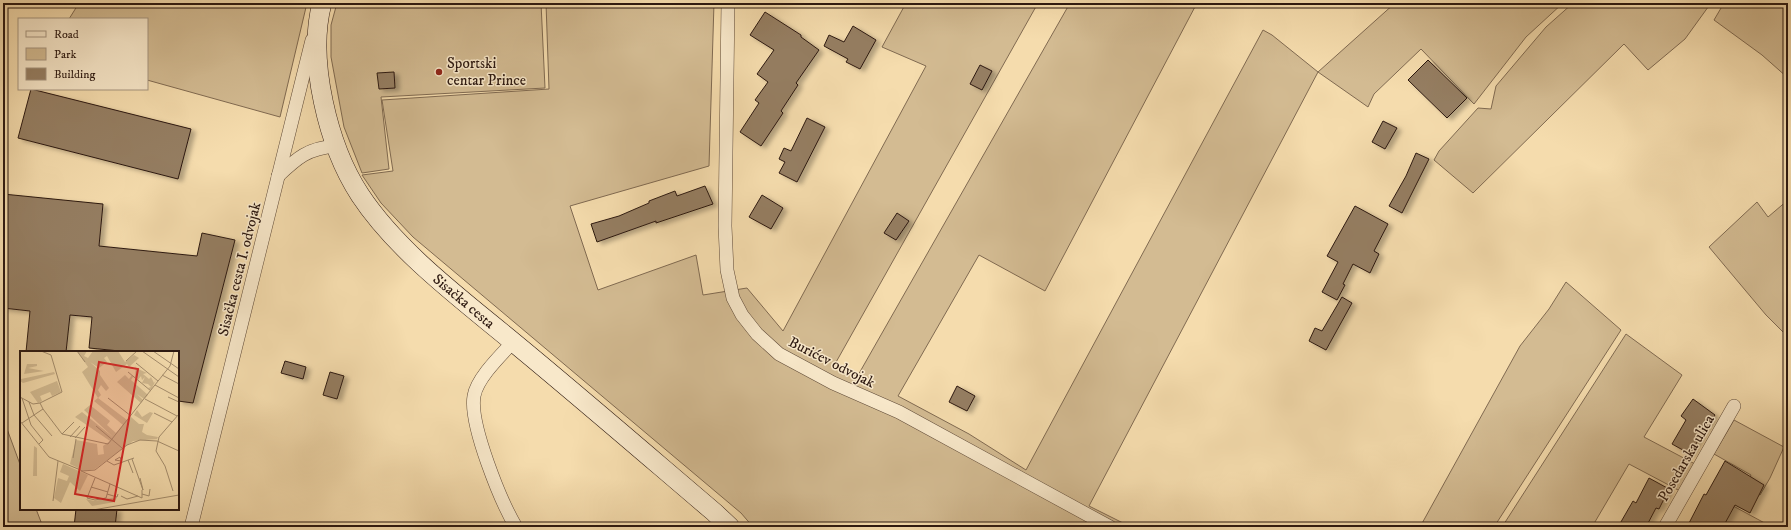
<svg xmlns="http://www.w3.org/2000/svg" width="1791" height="530" font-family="'IM FELL DW Pica',serif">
<defs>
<filter id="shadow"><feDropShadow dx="4.5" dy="2.5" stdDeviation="2" flood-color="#0004"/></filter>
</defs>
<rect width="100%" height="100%" fill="#f5dcad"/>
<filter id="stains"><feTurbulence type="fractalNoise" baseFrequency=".005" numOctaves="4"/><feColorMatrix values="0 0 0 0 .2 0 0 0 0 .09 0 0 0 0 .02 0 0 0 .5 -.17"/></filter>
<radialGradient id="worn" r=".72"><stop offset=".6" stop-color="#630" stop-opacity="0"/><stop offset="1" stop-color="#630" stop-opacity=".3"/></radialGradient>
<g fill="#d3bb92" stroke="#806a51">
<polygon points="79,3 307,3 280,117 147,80 147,19 69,19"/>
<polygon points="337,3 541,3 545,88 381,97 389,169 362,173 344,127 331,57 331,25"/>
<polygon points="546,3 714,3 709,166 570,206 598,290 696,255 703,295 747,288 783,331 926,66 882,47 906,3 1038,3 835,364 857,377 1070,3 1197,3 1045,291 979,255 898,396 969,434 1026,470 1263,30 1272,35 1318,72 1395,3 1563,3 1526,37 1474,104 1421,49 1374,94 1368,107 1318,72 1089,506 1131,527 753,527 741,513 413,237 381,203 362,175 393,171 382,100 549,89"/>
<polygon points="1573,3 1711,3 1685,39 1648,70 1624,44 1473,193 1434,160 1439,151 1478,108 1491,109 1496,86 1546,27"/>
<polygon points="1724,3 1788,3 1788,78 1762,55 1714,20"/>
<polygon points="1788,200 1788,337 1766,315 1709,247 1757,202 1768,217"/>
<polygon points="1566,282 1621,330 1494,527 1420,527 1520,346 1549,309"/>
<polygon points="1626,334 1682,375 1644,437 1695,464 1680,491 1629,464 1592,527 1502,527"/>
<polygon points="3,418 21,467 21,509 36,509 43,527 3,527"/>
<polygon points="1734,420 1784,447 1770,478 1760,495 1744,488 1751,475 1714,454"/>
<polygon points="1724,501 1772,527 1723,527 1726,521 1718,517"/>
</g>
<g fill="#957e62" stroke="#2c1810" filter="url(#shadow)">
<polygon points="765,12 801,35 801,37 819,50 796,83 798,85 781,111 783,113 761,146 740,132 759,103 755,100 768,82 757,74 774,50 750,35"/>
<polygon points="853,26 876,40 860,69 846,62 848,59 824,46 829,35 844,42"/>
<polygon points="1428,60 1467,98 1447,118 1408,80"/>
<polygon points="980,65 992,71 982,90 970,84"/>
<polygon points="394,72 395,88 379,89 377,73"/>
<polygon points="31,89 191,129 178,179 18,138"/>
<polygon points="807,118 825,127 797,182 779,173 785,162 779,159 784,148 791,151"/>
<polygon points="1383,121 1397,128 1385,149 1372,142"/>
<polygon points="1416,153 1429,159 1402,213 1389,206 1406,176"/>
<polygon points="705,186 713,204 656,223 656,221 597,242 591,224 619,216 649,203 649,201 675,191 677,196"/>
<polygon points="3,194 103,204 99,246 197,256 202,233 235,240 193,403 178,401 178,352 130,352 89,348 92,317 70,315 66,352 26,352 30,311 3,308"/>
<polygon points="762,195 783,208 771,229 749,217"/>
<polygon points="1355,206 1388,224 1374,251 1379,254 1370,273 1353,264 1343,284 1345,285 1337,300 1322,292 1338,262 1327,256"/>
<polygon points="897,213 909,221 896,240 884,233"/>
<polygon points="1342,297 1352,303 1326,350 1309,341 1315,328 1322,331"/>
<polygon points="285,361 306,367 303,379 281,373"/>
<polygon points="330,372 344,376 337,399 323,395"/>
<polygon points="957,386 975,396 967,411 949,402"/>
<polygon points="1693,399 1715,415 1703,432 1690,454 1672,444 1686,420 1681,416"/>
<polygon points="1725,461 1764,485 1750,513 1735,505 1723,527 1687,527 1704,494 1706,495"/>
<polygon points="1649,478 1669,489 1659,509 1656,508 1646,527 1618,527 1633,501 1636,503"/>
<polygon points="76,509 117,509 115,527 74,527"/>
</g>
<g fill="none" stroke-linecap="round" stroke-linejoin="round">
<g stroke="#5e4937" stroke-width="14">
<g id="street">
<polyline points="728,3 725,226 727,270 733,298 742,315 757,334 779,354 833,383 899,412 1110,527"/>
<path d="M278,176C297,158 308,148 336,146"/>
<path d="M513,342C501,355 477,378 474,396C469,424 501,502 516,527"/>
<polyline points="191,527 312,40"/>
<polyline points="1665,527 1734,406"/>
</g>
</g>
<g stroke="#2c1810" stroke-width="20">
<path id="secondary" d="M322,3C307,60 328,146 360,195C397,251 460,298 512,341C580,397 647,455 714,512L730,527"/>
</g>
<use href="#street" stroke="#f8e8ca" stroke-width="13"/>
<use href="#secondary" stroke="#f8e8ca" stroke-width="19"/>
</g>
<circle fill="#8f2418" stroke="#f8e8ca" stroke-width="1.5" cx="439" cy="72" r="4"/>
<g text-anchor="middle" stroke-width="3" stroke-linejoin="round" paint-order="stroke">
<g font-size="15" fill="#2c1810" stroke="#f8e8ca" text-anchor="start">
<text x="447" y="68">Sportski<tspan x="447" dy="17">centar Prince</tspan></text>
</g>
<g font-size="15" fill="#2c1810" stroke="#f8e8ca">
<text transform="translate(239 269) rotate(-76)" y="5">Sisačka cesta I. odvojak</text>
<text transform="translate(464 301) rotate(40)" y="5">Sisačka cesta</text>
<text transform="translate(832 362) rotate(27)" y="5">Burićev odvojak</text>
<text transform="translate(1686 458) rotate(-60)" y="5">Posedarska ulica</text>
</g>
</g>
<g transform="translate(20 351)">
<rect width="159" height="159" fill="#f5dcad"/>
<path d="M57,0H67L64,5L68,7L73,0H98L105,11L114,4L119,7L109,16L107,13L96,21L87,5L84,7L87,11L79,17L70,11L80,20V24L89,37L86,40L81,34L78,39L81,44L78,47L107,69L111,66L119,73H124L122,81L127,84L138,86L137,88L113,90L75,118L64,120L50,113L56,89L77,93L78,104L84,103L83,95L90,90L55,66L62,61L93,86L64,59L70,54L90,70L87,74L96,82L103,74L74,50L78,47L62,21L68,16ZM7,13H17V15L8,17L24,20L4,23ZM116,13V17L127,22L123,23L129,28L131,26L134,32L136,29L131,39L128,37L131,36L128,33L122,32L125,26L122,29L121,25L118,29L115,26ZM0,20L1,28L34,21L35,23L3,32L0,30ZM105,24L109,28L112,24L113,26L111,29L128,44L124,48L117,43L123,49L121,52L97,31ZM37,30L41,41L32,45L30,41L20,45L22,50L18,52L10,41ZM117,59L122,66L130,61L133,62L127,72L114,64ZM14,95L17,97V125H13ZM43,113L68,124L60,140L50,131L41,152L34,147L38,127L47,130L49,125L40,121ZM97,146L95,151L72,155L66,148L74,150Z" fill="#d3bb92"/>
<path fill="none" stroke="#a58e6e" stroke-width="1" d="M57,0L65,11M122,0L159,26M133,0L159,18M106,10L117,0M116,12L138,30M108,21L131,40M142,24L159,33M135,34L159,47M0,46L13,53L20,52M148,46L159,51M2,47L11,74L23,89L19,93M88,47L111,65M125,48L157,65M9,51L14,64L32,85M23,58L42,83L88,93L150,15L154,0M134,62L152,71M0,70L29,106L63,120L75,119L107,94L120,89L137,90L159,100M2,72L23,58L20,52L42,41L31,4L21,0M76,75L102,97M42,83L54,71M50,86L60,75M55,87L65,76M53,107L56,88M112,108L123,139L120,127M108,109L113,122M87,110L94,114L114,107M101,110L95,109L100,106L102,112M61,120L122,147V139M75,127L67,147L75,149L86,147L90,133M71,136L88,141M153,140L145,115L136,100L139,86L159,63M87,143L97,146L98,143M122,143L129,145L130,138M101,145L107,148L118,145M33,150L38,110M73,159L159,144"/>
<path fill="#d62828" fill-opacity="0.15" stroke="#d62828" stroke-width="2" d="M79,11L118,18L94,150L55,143Z"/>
<rect width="159" height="159" fill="none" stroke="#2c1810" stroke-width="2"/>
</g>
<rect width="1791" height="530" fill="none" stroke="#f5dcad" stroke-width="16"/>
<rect x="4" y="4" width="1783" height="522" fill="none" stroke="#2c1810" stroke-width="2"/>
<rect x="8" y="8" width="1775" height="514" fill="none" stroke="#2c1810"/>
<rect x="18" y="18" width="130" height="72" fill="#f8e8ca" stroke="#a69580"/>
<rect x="26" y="31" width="20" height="6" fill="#f8e8ca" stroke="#a69580"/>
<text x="54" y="38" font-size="12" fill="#2c1810">Road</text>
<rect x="26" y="48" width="20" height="12" fill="#d3bb92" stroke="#a69580"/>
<text x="54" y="58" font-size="12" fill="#2c1810">Park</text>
<rect x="26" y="68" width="20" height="12" fill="#957e62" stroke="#a69580"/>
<text x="54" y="78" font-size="12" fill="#2c1810">Building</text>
<rect width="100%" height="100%" filter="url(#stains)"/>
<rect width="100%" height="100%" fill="url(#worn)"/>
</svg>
